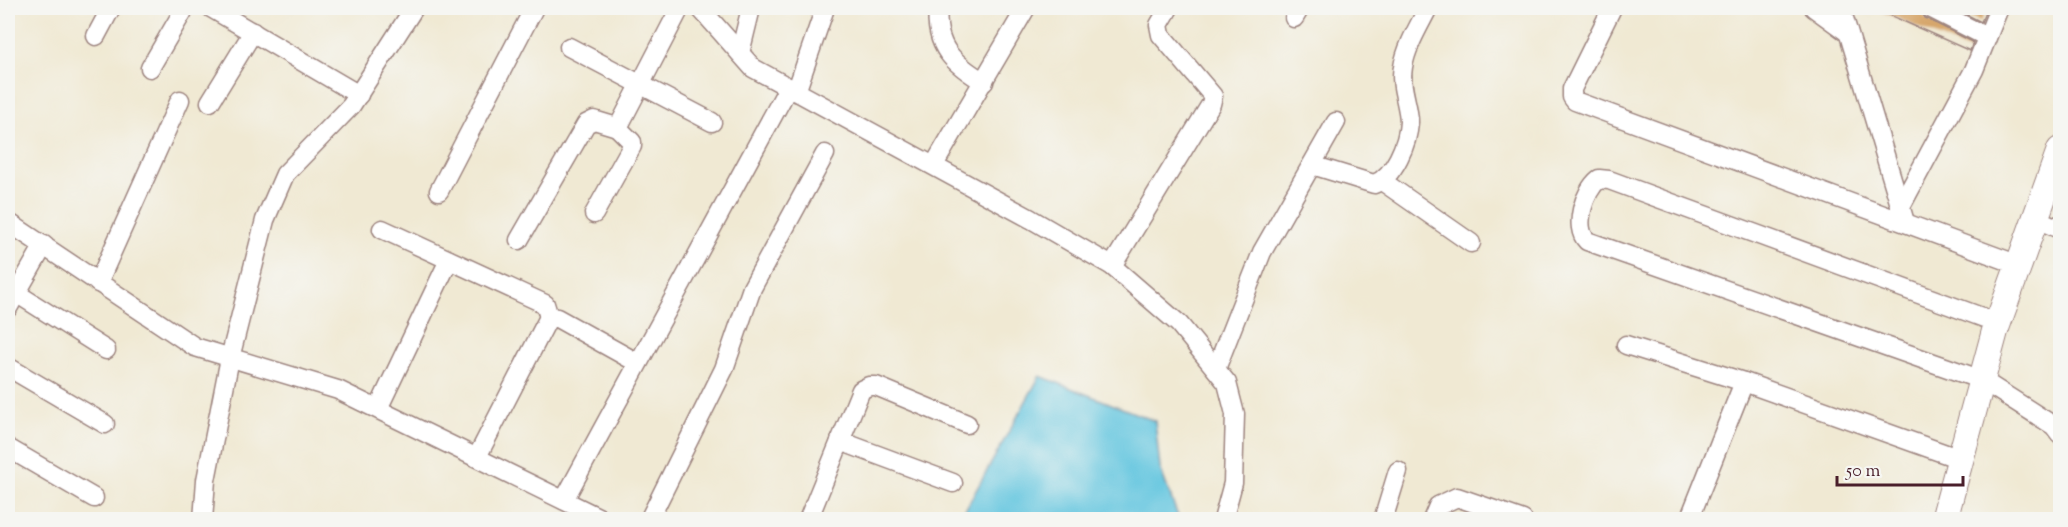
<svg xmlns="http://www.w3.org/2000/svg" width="2068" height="527" font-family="'Sorts Mill Goudy',serif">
<rect width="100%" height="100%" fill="#f6f6f2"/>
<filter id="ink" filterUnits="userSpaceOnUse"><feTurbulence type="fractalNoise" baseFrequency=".0167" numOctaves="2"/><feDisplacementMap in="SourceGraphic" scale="12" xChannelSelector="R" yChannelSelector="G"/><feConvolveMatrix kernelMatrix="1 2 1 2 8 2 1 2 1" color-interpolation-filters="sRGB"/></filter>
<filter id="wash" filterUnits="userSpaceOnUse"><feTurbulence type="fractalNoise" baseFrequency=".008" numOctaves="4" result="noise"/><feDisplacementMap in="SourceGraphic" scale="24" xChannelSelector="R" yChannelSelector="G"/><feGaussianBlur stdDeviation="1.35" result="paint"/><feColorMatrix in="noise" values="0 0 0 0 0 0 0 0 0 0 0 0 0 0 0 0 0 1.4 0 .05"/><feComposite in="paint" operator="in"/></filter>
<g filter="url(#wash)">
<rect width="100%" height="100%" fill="#f0e9d3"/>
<polygon fill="#61c5df" stroke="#567285" stroke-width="1.5" points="1040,376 1155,421 1160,468 1179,519 960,519"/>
<g id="blocks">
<g fill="#d6a66a">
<polygon points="1874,8 1919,8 1925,18 1973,42 1970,51"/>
<polygon points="1954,8 1987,8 1981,22"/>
</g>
</g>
</g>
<g filter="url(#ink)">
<use href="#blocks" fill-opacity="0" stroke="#9d847f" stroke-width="1.5"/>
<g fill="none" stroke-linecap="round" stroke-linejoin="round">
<g stroke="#9d847f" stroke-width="21">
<g id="minor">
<polyline points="211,8 359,95"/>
<polyline points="700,8 753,68 1031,219 1112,266 1179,324 1227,383 1235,414 1233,483 1223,520"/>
<path d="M938,8C934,47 954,64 984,82"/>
<polyline points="1612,8 1572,89 1572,97 1575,101 2019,265"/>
<polyline points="1814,8 1847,32"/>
<polyline points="1841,8 1905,222"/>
<polyline points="1930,8 1987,37"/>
<polyline points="1294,18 1300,8"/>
<polyline points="96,36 111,8"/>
<polyline points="569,47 712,122"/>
<polyline points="740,53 751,8"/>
<polyline points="150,68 185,8"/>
<polyline points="796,92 825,8"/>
<polyline points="210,102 253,32"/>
<polyline points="934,165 1026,8"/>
<path d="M1312,165L1374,184C1394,177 1408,143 1409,122C1409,104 1399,86 1403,67C1406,47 1419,26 1428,8"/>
<polyline points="1382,181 1471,243"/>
<polyline points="439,191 534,8"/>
<polyline points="1900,208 1974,70 1999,8"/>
<polyline points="594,214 632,146 632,142 617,127"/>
<polyline points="2036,219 2060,229"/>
<polyline points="8,222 195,347 338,390 604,520"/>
<polyline points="382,229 545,304 549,317"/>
<polyline points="519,240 586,124 594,120 617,127 621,122 680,8"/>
<polyline points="1112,266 1211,104 1213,96 1161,35 1159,25 1169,8"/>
<polyline points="98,283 180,100"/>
<polyline points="16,293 106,350"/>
<polyline points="8,308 44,245"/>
<path d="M1998,323L1609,180L1599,179C1584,191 1573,227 1587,241L1982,380L2054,426L2060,434"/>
<polyline points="1626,345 1744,382 1960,459"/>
<polyline points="8,367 105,424"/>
<polyline points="1216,369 1262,252 1336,122"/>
<polyline points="378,409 449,260"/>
<polyline points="840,441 953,483"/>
<polyline points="8,448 94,498"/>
<polyline points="477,457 549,317 557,318 636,362"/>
<polyline points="564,500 788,88"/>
<polyline points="203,520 206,480 230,358 265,220 285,174 351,106 414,8"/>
<polyline points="649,520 724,369 752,288 825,154"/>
<polyline points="808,520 861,390 869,386 876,386 967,424"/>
<polyline points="1383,520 1398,471"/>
<polyline points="1432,520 1438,506 1457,497 1523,520"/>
<polyline points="1689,520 1744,382"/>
</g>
</g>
<g stroke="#9d847f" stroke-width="28">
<polyline id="secondary" points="1944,520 1995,331 2060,150"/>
</g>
<use href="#minor" stroke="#fff" stroke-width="18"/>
<use href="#secondary" stroke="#fff" stroke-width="26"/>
</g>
</g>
<rect width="2068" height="527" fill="none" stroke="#f6f6f2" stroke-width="30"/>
<path d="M1837 476v9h126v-9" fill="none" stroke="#4a1f2b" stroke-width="3"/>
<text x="1846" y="476" font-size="18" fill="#4a1f2b" stroke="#f6f6f2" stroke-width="4.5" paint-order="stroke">50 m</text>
</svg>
